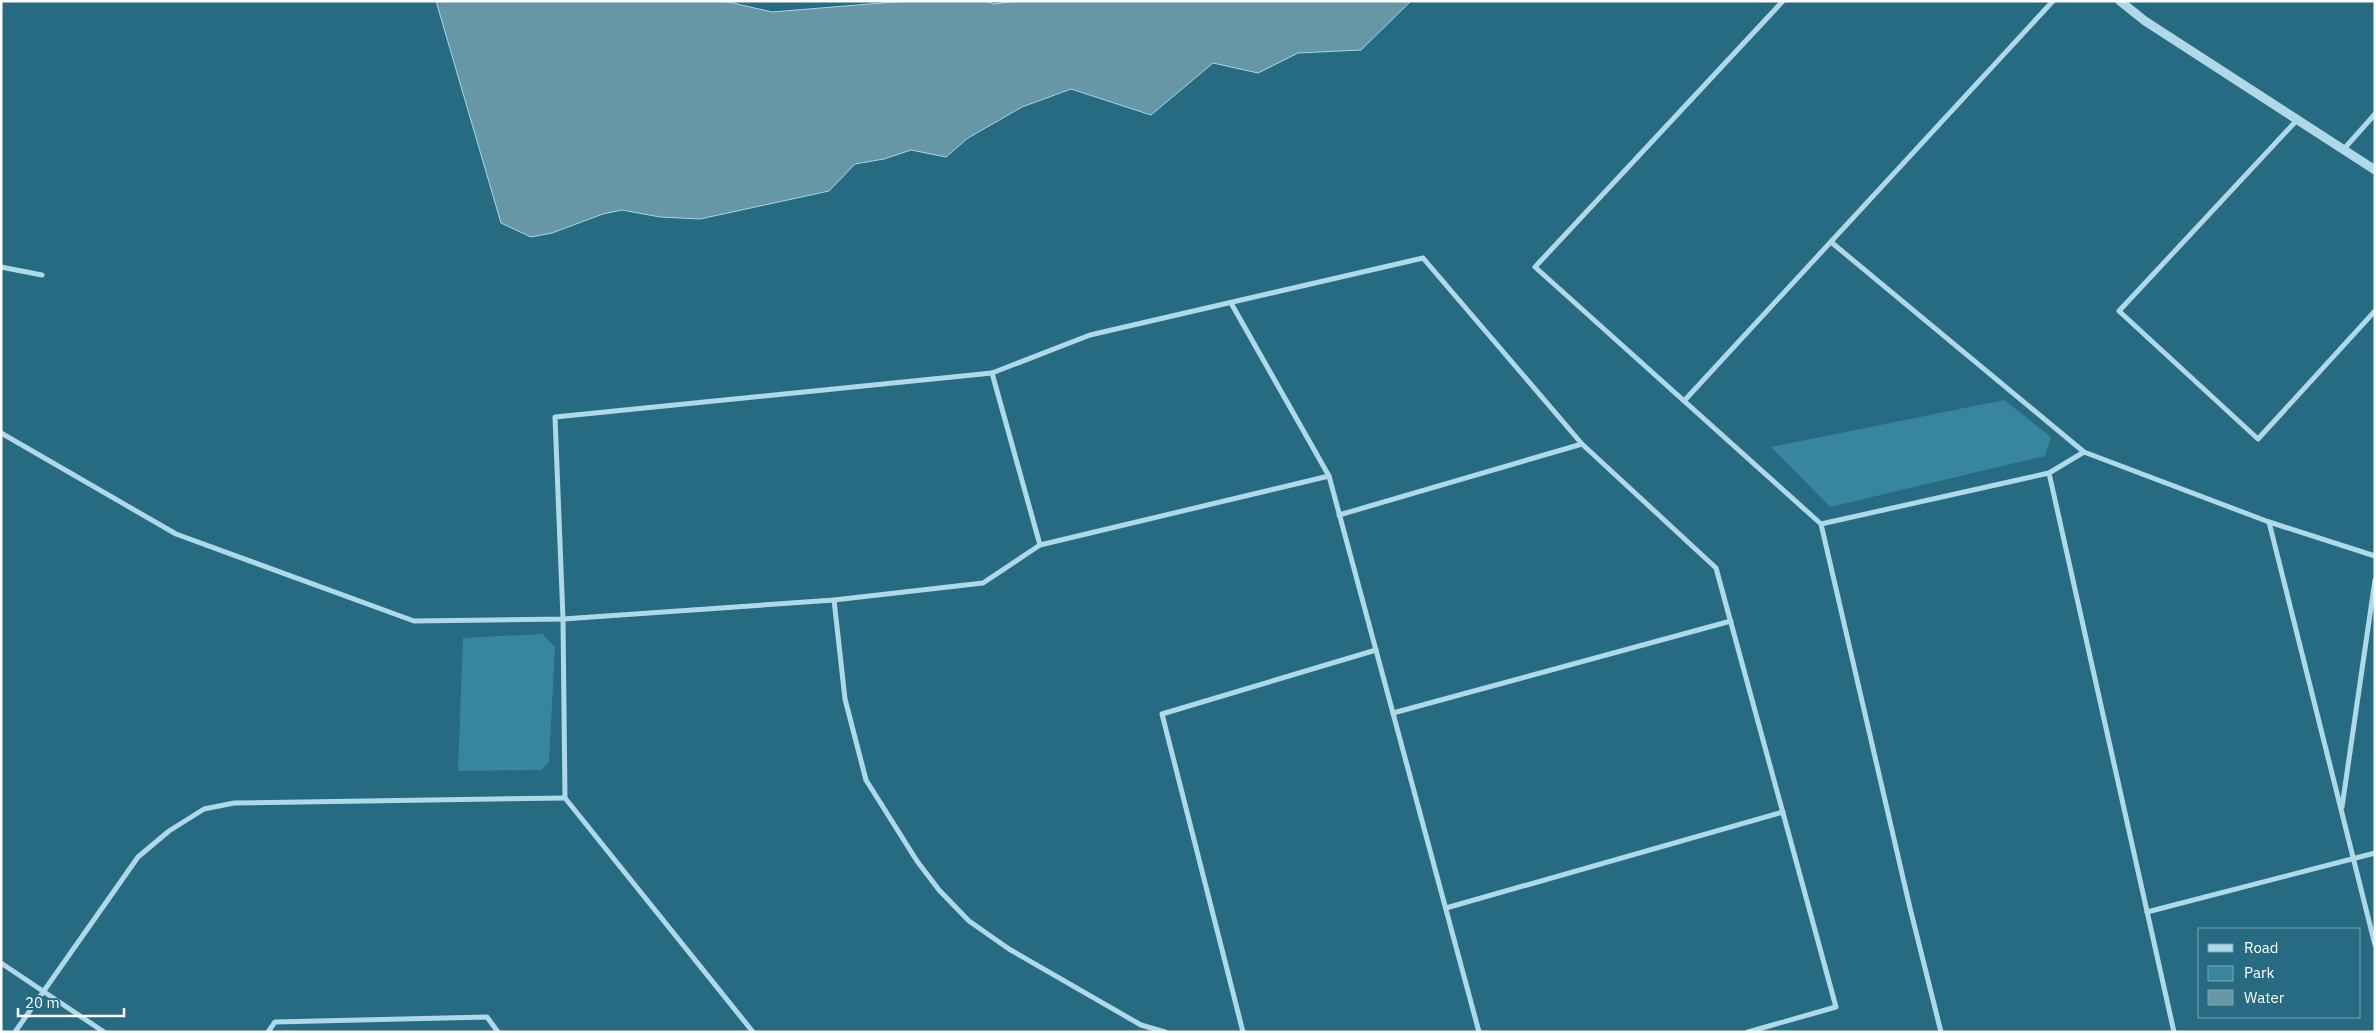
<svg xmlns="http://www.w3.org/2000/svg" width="2376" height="1033" font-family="'IBM Plex Sans',sans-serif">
<rect width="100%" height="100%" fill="#276b82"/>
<g fill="#37859e">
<polygon points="2004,400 2051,437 2045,456 1830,507 1771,447"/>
<polygon points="542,634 555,647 549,762 541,770 458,771 463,638"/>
</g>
<polygon fill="#6796a5" stroke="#a4d8e7" points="436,1 724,1 772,12 906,1 986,1 993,4 1018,1 1411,1 1361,50 1298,53 1258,73 1213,63 1151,115 1071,89 1022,107 968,138 946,157 911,150 884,159 855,164 829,191 700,219 660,217 622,210 603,214 552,233 531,237 501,223"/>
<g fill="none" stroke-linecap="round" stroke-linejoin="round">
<g stroke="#afd9e7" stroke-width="5">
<polyline points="1783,1 1535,267 1821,524 1910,908 1941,1032"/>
<polyline points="2297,120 2119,311 2258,439 2375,311"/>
<polyline points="2343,150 2375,114"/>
<polyline points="1831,242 2084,452"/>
<polyline points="1,267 42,275"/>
<polyline points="1231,303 1329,476"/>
<polyline points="992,373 1040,545"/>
<polyline points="1684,401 2053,1"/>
<polyline points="1,433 176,534 414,621 563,619 834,600 983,583 1040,545 1329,476 1479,1032"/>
<polyline points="2049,473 2174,1032"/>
<polyline points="1339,515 1582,444 1716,568 1836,1007 1748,1032"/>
<polyline points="2269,522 2375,945"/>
<polyline points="1821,524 2049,473 2084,452 2269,522 2375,556"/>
<polyline points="834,600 845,699 866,780 917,861 939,890 969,921 1009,949 1141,1025 1165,1032"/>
<polyline points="1393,713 1731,621"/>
<polyline points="2342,807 2375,580"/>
<polyline points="1446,908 1783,812"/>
<polyline points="2147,912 2375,853"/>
<polyline points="1,963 104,1032"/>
<polyline points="15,1032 138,857 169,831 204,809 234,803 565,798"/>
<polyline points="268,1032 275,1022 487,1017 498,1032"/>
<polyline points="753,1032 565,798 563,619 555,417 992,373 1090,335 1423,258 1582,444"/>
<polyline points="1243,1032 1162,714 1376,650"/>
</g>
<polyline stroke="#afd9e7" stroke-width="9" points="2120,1 2145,21 2375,170"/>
</g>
<rect width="2376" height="1033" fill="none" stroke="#ffffff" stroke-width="5"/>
<rect x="2198" y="928" width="162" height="90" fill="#276b82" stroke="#7da6b4"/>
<rect x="2208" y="944" width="25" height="8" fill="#afd9e7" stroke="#7da6b4"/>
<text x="2244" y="953" font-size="15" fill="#ffffff">Road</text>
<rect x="2208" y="966" width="25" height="15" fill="#37859e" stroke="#7da6b4"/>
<text x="2244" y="978" font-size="15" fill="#ffffff">Park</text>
<rect x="2208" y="990" width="25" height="15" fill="#6796a5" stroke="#7da6b4"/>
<text x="2244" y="1003" font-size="15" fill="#ffffff">Water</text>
<path d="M18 1008v8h106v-8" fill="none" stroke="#ffffff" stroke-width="2.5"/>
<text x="25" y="1008" font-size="15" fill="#ffffff" stroke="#276b82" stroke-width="4" paint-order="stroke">20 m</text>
</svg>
